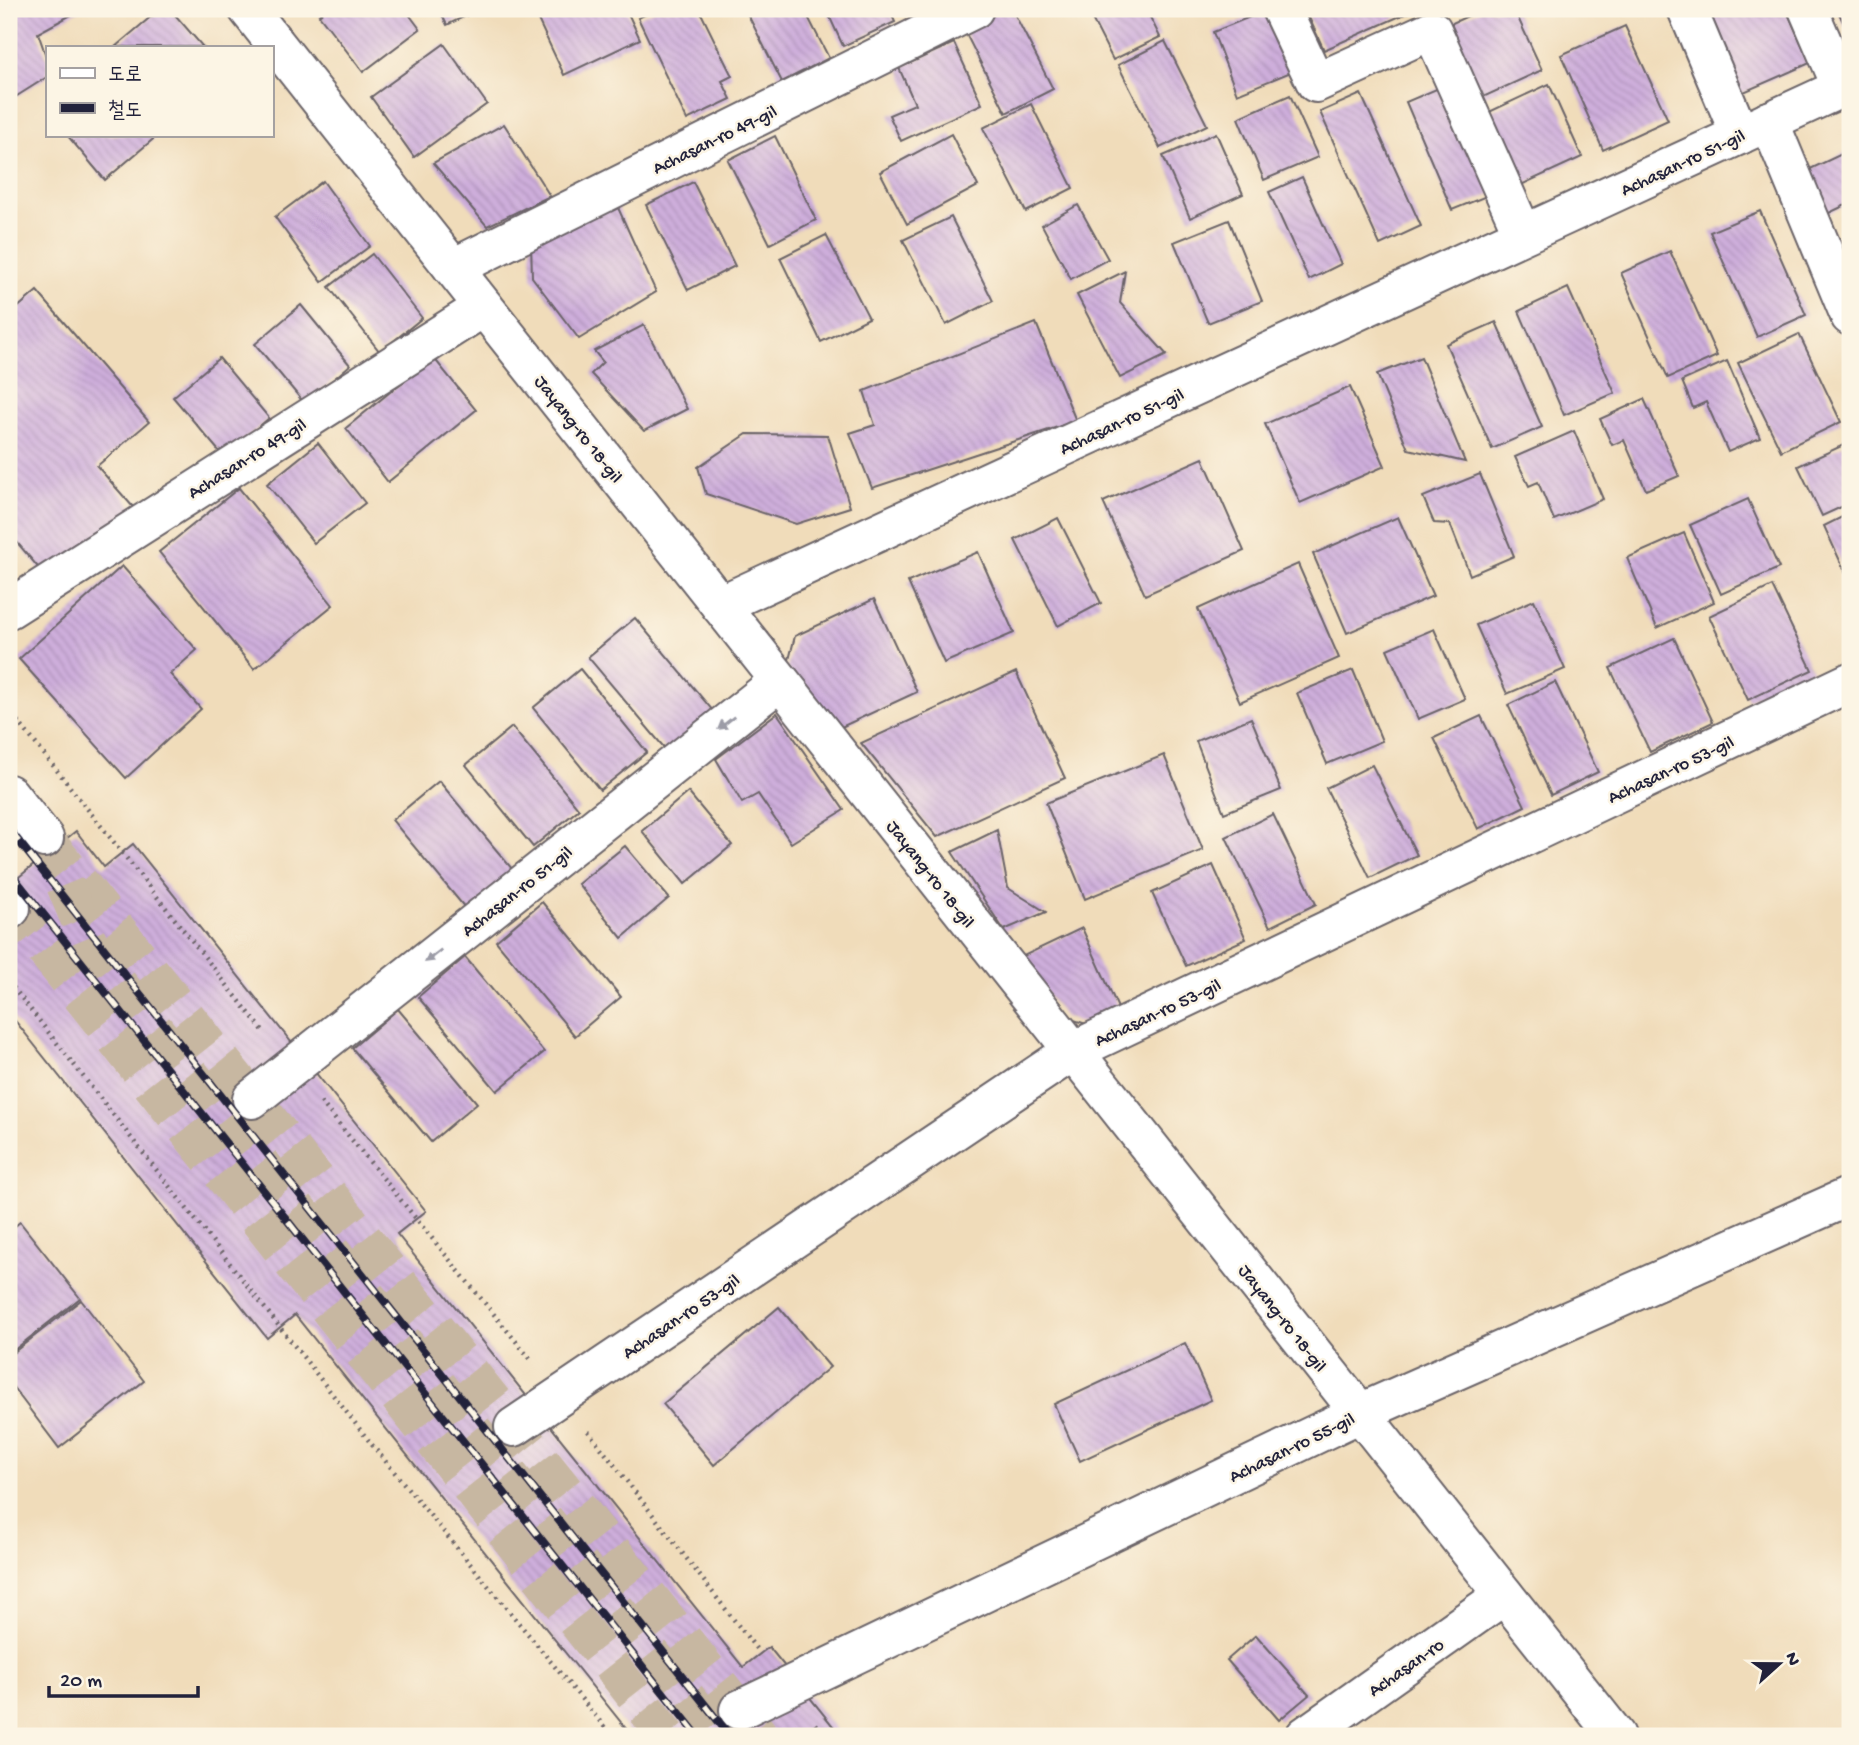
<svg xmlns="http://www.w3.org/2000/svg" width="1859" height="1745" font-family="'Gochi Hand','Poor Story',sans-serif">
<defs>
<pattern id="building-back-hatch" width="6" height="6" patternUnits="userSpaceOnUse" patternTransform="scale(1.75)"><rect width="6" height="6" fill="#ceaedb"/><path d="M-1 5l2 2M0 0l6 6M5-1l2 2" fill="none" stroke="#b195bd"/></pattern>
</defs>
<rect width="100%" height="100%" fill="#fcf5e5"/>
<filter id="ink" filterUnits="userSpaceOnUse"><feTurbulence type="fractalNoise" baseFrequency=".0143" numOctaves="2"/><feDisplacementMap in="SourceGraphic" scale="14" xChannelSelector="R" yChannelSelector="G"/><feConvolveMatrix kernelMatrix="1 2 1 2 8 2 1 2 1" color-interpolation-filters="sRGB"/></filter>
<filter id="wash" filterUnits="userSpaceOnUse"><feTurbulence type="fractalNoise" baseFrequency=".00686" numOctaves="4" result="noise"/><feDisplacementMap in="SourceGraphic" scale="28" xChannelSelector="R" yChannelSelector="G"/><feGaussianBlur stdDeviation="1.57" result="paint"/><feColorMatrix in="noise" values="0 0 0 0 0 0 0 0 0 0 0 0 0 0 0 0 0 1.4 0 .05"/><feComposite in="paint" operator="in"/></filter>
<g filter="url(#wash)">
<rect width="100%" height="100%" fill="#f0dcba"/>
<g id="blocks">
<g fill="url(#building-back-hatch)">
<polygon points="9,9 82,9 38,33 47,59 47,77 9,101"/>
<polygon points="160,9 170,9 203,47 115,47"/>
<polygon points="326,9 405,9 420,29 363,72 319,15"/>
<polygon points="439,9 480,9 447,25"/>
<polygon points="533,9 626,9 640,39 564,75"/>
<polygon points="657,9 699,9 732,76 722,81 731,99 687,120 638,18"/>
<polygon points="745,9 804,9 829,58 782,82"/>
<polygon points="826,9 889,9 895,22 843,46"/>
<polygon points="1002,9 1012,9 1053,89 1006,113 963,28"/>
<polygon points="1087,9 1146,9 1160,37 1113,60"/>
<polygon points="1305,9 1416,9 1324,50"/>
<polygon points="1483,9 1514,9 1542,70 1481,98 1448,25"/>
<polygon points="1715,9 1786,9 1810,63 1737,95 1701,15"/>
<polygon points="1837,9 1850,9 1850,37"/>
<polygon points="1267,10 1291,72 1237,94 1213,32"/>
<polygon points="1625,26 1668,120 1603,150 1561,55"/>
<polygon points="1165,41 1207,125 1160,148 1118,65"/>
<polygon points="954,43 982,104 901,141 889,115 915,104 899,68"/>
<polygon points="444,44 487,104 414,157 371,97"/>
<polygon points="1448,84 1494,193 1452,210 1406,102"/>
<polygon points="1549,84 1582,157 1521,185 1487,113"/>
<polygon points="1361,94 1421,226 1380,245 1320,112"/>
<polygon points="1290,95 1318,157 1264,180 1238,118"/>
<polygon points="1031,104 1073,188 1026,212 983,128"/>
<polygon points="504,124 550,196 487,226 433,163"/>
<polygon points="1216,133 1243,194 1190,218 1163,156"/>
<polygon points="951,134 978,186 907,224 880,172"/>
<polygon points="67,135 158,135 105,180"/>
<polygon points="775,136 816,220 770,244 728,160"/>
<polygon points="1850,150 1850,203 1827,214 1806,171"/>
<polygon points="1302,177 1341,264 1309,280 1269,192"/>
<polygon points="323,181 370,246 322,282 275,217"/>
<polygon points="693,182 735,266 688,290 646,205"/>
<polygon points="615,201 656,292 579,339 532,277 531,241"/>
<polygon points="1078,205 1108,259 1071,279 1042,225"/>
<polygon points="1760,211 1806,315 1757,337 1710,232"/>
<polygon points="951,217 993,301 946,325 903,240"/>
<polygon points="1229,220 1262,301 1208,323 1174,242"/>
<polygon points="826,235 869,318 821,342 780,258"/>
<polygon points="1670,251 1717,356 1668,378 1621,273"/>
<polygon points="372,254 422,318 380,352 329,287"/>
<polygon points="1125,271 1120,303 1167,355 1120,378 1077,295"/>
<polygon points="1568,288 1615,393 1564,415 1519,311"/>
<polygon points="37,291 149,422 97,466 133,507 48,579 9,533 9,315"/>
<polygon points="301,305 350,365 305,404 255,344"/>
<polygon points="1496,322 1542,427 1492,449 1446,344"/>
<polygon points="1036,323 1076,421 872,488 850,433 875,425 864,391"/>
<polygon points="644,325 687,409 644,431 591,374 603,362 594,351"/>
<polygon points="1799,334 1841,422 1781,451 1738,363"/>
<polygon points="433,357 476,410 388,482 346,428"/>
<polygon points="1421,357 1465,462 1408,449 1377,374"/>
<polygon points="219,358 269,418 224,457 173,397"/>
<polygon points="1727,361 1760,438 1728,452 1706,402 1693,408 1682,381"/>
<polygon points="1350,387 1385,466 1300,503 1265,424"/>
<polygon points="1644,399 1679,476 1646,490 1624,440 1612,445 1600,419"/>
<polygon points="1574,431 1603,499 1554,520 1538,482 1529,486 1515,457"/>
<polygon points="747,434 828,435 850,507 796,524 706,494 698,467"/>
<polygon points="1850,442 1850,503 1822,516 1798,466"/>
<polygon points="318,443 365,503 314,543 267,484"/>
<polygon points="1203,458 1244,551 1145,595 1103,502"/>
<polygon points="1480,474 1514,556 1470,575 1450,524 1434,523 1423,497"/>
<polygon points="239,488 333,605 254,669 159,552"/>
<polygon points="1748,499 1779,568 1721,594 1690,525"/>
<polygon points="1850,513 1850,574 1847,576 1824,526"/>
<polygon points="1398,517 1433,596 1347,633 1313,554"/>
<polygon points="1058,518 1101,603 1058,626 1015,540"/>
<polygon points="1684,533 1714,602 1657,628 1627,558"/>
<polygon points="978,552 1014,633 944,663 908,582"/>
<polygon points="1298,564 1339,658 1240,702 1198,609"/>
<polygon points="122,566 197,650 170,674 201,709 126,778 19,659"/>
<polygon points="1772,586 1812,670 1748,700 1709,616"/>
<polygon points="874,599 917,692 837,729 787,668 795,636"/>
<polygon points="1534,600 1565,669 1507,694 1476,625"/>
<polygon points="635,618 714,712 667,751 588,657"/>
<polygon points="1434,629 1465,699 1418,719 1387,649"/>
<polygon points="1674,638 1713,722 1650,752 1610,668"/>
<polygon points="580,669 647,752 600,790 533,708"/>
<polygon points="1353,670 1382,741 1327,764 1297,693"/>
<polygon points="1016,672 1065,778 937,837 861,743"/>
<polygon points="1555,682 1598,772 1551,795 1508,705"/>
<polygon points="777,713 844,810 791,843 758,794 742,803 716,759"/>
<polygon points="1481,716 1525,806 1478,829 1434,738"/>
<polygon points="1251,718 1281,790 1224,813 1196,741"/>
<polygon points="512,727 579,809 533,847 466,765"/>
<polygon points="1164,755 1203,850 1085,899 1046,803"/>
<polygon points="1372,765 1417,855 1370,878 1326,788"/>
<polygon points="439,781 518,876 471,915 392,820"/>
<polygon points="688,792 732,845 685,884 642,831"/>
<polygon points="1273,814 1316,904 1270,927 1226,837"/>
<polygon points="997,830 1008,888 1046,912 1004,930 952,852"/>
<polygon points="76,831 104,867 133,844 426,1211 397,1234 743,1667 769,1647 841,1736 632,1736 295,1315 267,1338 9,1013 9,885"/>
<polygon points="625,846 669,898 622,938 578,884"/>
<polygon points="1213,865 1246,939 1186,966 1152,893"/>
<polygon points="542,902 621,997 575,1036 496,941"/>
<polygon points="1082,928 1118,1008 1086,1024 1065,1017 1019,958"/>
<polygon points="465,957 544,1052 497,1091 418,997"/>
<polygon points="398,1009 477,1103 431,1142 352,1048"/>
<polygon points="20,1222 80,1298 9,1354 9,1231"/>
<polygon points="81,1300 144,1381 59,1448 9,1382 9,1356"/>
<polygon points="779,1307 830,1367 714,1465 663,1404"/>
<polygon points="1185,1343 1211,1400 1080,1461 1054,1404"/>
<polygon points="1256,1635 1309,1695 1279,1720 1227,1660"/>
</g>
</g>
</g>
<g filter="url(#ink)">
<use href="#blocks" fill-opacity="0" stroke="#6a6367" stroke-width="2"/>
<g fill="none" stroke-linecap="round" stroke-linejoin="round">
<g stroke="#c7b7a1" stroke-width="38" stroke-dasharray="38 19" stroke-linecap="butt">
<polyline points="44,838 760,1736"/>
<polyline points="65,885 93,952 717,1736"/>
<polyline points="9,905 667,1736"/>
</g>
<g stroke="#6a6367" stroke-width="42">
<g id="street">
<polyline points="248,9 1616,1736"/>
<polyline points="1281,9 1316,83 1432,30 1523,234"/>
<polyline points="1687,9 1740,135"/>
<polyline points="1808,9 1842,88"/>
<polyline points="1769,121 1850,316"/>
<polyline points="453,268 974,9"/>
<polyline points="720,605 1850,84"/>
<polyline points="9,609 484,307"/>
<polyline points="9,910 11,908"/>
<polyline points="252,1099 780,681"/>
<polyline points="514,1427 1073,1051 1850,682"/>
<polyline points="739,1710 1360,1413 1850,1196"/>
<polyline points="1305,1736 1504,1595"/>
</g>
</g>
<g stroke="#6a6367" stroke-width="42">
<polyline id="secondary" points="9,794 44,838"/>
</g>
<g stroke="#6a6367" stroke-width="4.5" stroke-dasharray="2 5" stroke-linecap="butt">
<polyline points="9,710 265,1033"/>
<polyline points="9,982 373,1446 612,1736"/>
<polyline points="321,1102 532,1361"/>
<polyline points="588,1431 758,1651"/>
<polyline points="815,1724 825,1736"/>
</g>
<use href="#street" stroke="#fff" stroke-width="38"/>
<use href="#secondary" stroke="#fff" stroke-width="38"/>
<g stroke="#22223b" stroke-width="8">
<g id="rail">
<polyline points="9,829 730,1736"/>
<polyline points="9,871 698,1736"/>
</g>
</g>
<use href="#rail" stroke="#fcf5e5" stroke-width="5" stroke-dasharray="16" stroke-linecap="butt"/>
</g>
<defs><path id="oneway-solid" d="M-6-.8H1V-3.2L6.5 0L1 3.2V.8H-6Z" transform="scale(1.75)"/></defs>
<g fill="#9c9ca7">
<use href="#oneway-solid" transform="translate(726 723) rotate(142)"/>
<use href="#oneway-solid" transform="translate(433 956) rotate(142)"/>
</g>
</g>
<g text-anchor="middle" stroke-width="5" stroke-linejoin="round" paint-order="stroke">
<g font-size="19" fill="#22223b" stroke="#fcf5e5">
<text transform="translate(714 138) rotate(-26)" y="7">Achasan-ro 49-gil</text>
<text transform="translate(1682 161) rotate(-25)" y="7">Achasan-ro 51-gil</text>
<text transform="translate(1121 420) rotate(-25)" y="7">Achasan-ro 51-gil</text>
<text transform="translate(580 428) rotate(52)" y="7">Jayang-ro 18-gil</text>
<text transform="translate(246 457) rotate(-32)" y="7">Achasan-ro 49-gil</text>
<text transform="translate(1670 768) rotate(-25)" y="7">Achasan-ro 53-gil</text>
<text transform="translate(932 873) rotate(52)" y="7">Jayang-ro 18-gil</text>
<text transform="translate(516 890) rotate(-38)" y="7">Achasan-ro 51-gil</text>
<text transform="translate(1157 1011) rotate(-25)" y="7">Achasan-ro 53-gil</text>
<text transform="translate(680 1315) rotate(-34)" y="7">Achasan-ro 53-gil</text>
<text transform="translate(1284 1317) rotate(52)" y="7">Jayang-ro 18-gil</text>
<text transform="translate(1291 1446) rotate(-26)" y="7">Achasan-ro 55-gil</text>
<text transform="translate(1405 1666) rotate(-35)" y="7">Achasan-ro</text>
</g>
</g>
<rect width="1859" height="1745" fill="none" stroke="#fcf5e5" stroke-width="35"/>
<rect x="46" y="46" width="228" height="91" fill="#fcf5e5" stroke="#a5a1a1" stroke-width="2"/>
<rect x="60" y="68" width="35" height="10" fill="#ffffff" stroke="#a5a1a1" stroke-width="2"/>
<text x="108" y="80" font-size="21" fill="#22223b">도로</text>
<rect x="60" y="103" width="35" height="10" fill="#22223b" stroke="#a5a1a1" stroke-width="2"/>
<text x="108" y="116" font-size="21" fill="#22223b">철도</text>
<g transform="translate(1779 1664) rotate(69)" stroke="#fcf5e5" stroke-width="5" paint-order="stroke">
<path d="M0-5L12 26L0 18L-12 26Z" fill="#22223b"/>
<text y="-10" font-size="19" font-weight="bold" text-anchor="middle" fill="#22223b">N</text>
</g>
<path d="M49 1686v10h149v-10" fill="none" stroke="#22223b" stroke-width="3.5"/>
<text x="60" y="1686" font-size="21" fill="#22223b" stroke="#fcf5e5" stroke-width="5" paint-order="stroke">20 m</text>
</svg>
